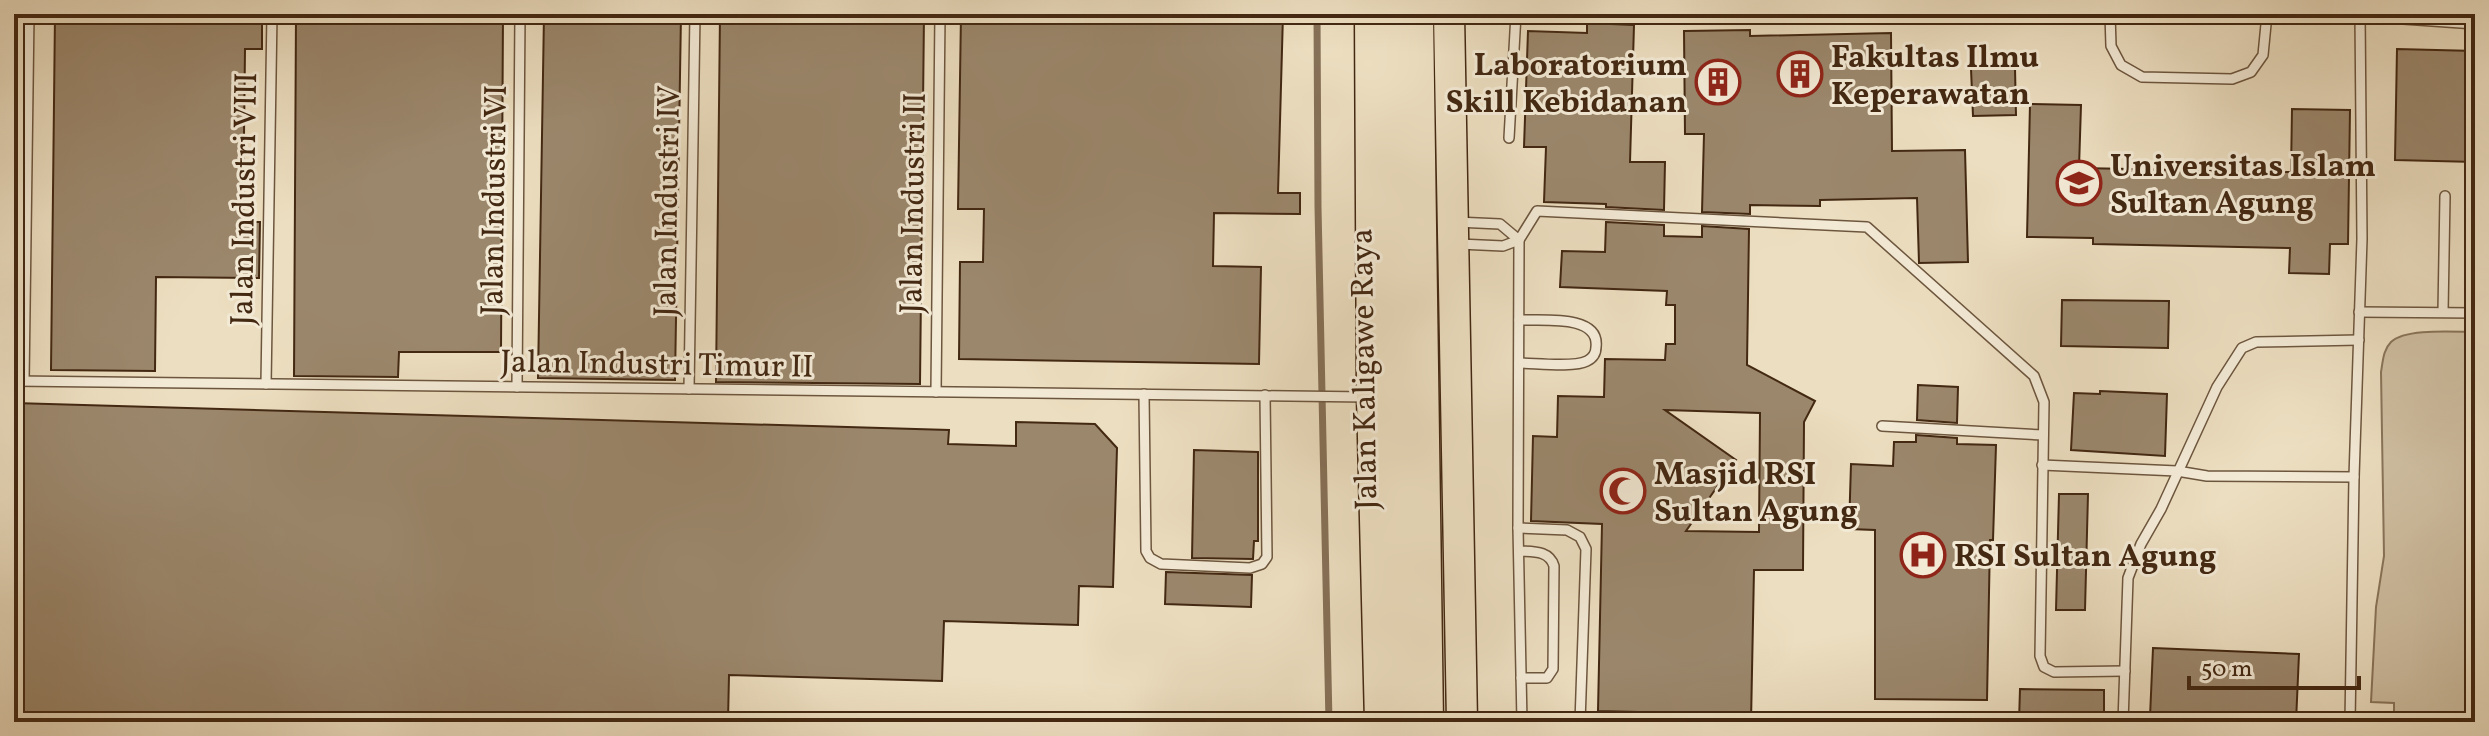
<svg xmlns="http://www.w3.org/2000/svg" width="2489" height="736" font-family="Vollkorn,serif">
<rect width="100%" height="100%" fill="#ecdec0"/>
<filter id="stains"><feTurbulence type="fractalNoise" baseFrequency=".0025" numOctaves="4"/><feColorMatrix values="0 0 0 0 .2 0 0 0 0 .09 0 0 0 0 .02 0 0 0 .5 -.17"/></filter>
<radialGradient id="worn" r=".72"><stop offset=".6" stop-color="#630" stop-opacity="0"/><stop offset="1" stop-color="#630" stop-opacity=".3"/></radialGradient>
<path fill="#cfbfa2" stroke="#89745a" stroke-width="2" d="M2475,332V722H2394V703L2371,702L2376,607L2384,556L2381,372C2383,361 2383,350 2391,342C2405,328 2455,332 2475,332Z"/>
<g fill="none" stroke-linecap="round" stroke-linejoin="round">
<polyline stroke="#867057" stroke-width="7" points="1317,14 1318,207 1329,722"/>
</g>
<g fill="#9b876c" stroke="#432812" stroke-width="2" fill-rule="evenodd">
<polygon points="55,14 262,14 262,49 245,49 243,222 260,222 259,278 156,277 155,371 51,370"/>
<polygon points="296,14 503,14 501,352 399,352 398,377 294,376"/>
<polygon points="544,14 681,14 675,380 538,378"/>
<polygon points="720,14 924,14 920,384 716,382"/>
<polygon points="961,14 1283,14 1278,193 1300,193 1300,214 1214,213 1213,266 1261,267 1259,364 959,359 960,262 983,262 984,209 958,209"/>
<polygon points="1587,23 1634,25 1630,162 1665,162 1664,210 1606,207 1606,204 1544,202 1546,147 1524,147 1528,31 1587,33"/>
<polygon points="1750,30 1750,36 1891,33 1892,151 1965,150 1968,262 1919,263 1917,198 1820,200 1820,206 1750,205 1750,214 1702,212 1704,134 1685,134 1684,31"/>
<polygon points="2397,49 2475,51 2475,162 2395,160"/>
<polygon points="2015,68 2016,115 1973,116 1971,69"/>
<polygon points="2030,104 2081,105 2079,168 2291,172 2292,109 2350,110 2348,244 2330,244 2329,274 2289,273 2290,248 2093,244 2093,238 2027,237"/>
<path d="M1606,222L1664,225V236L1702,237V226L1749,229L1747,365L1815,401L1804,422L1803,570H1754L1751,722H1721V714L1598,711L1602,524L1531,521L1533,436L1557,437L1558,396L1604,397L1605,359L1665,360L1666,344H1675V305H1666L1667,291L1560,287L1562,251L1605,252ZM1665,410L1760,413L1759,532L1686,531L1736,460Z"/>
<polygon points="2062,300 2169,301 2168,348 2061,346"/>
<polygon points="1918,385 1958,387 1957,423 1917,420"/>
<polygon points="2100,391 2167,394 2165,456 2071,450 2074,393 2100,394"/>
<polygon points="14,403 949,430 948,444 1016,446 1016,422 1095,424 1117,448 1113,587 1079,586 1078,625 944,621 942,681 729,675 728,722 441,722 266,713 266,722 14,722"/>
<polygon points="1916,435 1957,438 1957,444 1996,445 1993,540 1990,540 1987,700 1875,699 1875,530 1849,529 1851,464 1893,466 1894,442 1916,442"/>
<polygon points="1194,450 1258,452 1258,541 1254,541 1253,559 1192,558"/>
<polygon points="2059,494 2088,494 2085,610 2056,610"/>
<polygon points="1166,572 1252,575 1251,607 1165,604"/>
<polygon points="2153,648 2299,654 2296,722 2176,722 2177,718 2150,717"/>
<polygon points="2020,689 2104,690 2104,722 2019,722"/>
</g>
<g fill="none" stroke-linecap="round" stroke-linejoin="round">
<g stroke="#6d563e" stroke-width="12">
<g id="service">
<polyline points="2110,14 2111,46 2121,65 2142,77 2232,79 2251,72 2263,55 2267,14"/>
<polyline points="2276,14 2360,16 2475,24"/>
<polyline points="1509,138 1516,14"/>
<polyline points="1456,222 1500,224 1519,240"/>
<polyline points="1459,244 1503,246 1519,240"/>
<polyline points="2359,312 2475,313"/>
<polyline points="2443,312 2445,196"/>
<path d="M1519,363C1535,363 1574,368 1587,361C1593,358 1596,353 1596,347C1600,314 1542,321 1519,320"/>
<polyline points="14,381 1367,397"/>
<polyline points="24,381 29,14"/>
<polyline points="266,384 272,14"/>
<polyline points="517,387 520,14"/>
<polyline points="689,389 695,14"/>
<polyline points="936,392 940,14"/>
<polyline points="1144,394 1146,551 1150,558 1161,564 1250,568 1262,564 1267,557 1265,395"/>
<polyline points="1882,426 2043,435"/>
<polyline points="2042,465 2177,471 2207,476 2354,477"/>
<polyline points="1518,528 1567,530 1580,537 1586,549 1580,722"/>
<path d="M1519,551C1533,552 1549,550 1554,566L1553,669L1547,678H1521"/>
<polyline points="1522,722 1518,528 1519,240 1537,211 1867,227 2034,376 2044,402 2040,656 2044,667 2054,672 2125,671"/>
<polyline points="2123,722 2128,578 2141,544 2161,509 2217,387 2242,348 2256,342 2359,340"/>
<polyline points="2350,722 2354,477 2362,239 2360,14"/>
</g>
</g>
<g stroke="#432812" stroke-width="33">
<g id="trunk">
<polyline points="1370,14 1372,397 1380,722"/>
<polyline points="1393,14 1405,722"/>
<polyline points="1418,14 1428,722"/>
<polyline points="1449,14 1462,722"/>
</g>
</g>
<use href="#service" stroke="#f3ead6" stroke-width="9"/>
<use href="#trunk" stroke="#ecdec0" stroke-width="30"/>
</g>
<defs>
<g id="building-ring" transform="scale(2.3)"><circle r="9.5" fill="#f3ead6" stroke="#8f2418" stroke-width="1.5"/><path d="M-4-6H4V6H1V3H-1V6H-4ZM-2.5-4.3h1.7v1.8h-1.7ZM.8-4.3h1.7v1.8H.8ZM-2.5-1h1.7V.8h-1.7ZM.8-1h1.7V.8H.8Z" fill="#8f2418"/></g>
<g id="university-ring" transform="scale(2.3)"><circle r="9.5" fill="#f3ead6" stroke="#8f2418" stroke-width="1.5"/><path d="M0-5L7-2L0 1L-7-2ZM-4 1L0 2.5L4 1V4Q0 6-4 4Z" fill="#8f2418"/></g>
<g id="mosque-ring" transform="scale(2.3)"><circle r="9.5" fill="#f3ead6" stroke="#8f2418" stroke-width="1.5"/><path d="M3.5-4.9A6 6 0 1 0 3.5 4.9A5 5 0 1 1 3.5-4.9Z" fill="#8f2418"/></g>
<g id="hospital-ring" transform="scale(2.3)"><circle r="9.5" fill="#f3ead6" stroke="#8f2418" stroke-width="1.5"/><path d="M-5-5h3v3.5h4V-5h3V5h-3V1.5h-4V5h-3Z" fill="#8f2418"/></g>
</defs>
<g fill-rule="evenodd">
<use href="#building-ring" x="1800" y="74"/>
<use href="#building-ring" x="1718" y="82"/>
<use href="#university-ring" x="2079" y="183"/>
<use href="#mosque-ring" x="1623" y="491"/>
<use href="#hospital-ring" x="1923" y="555"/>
</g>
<g text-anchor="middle" stroke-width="6" stroke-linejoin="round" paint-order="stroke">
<g font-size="32" font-weight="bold" fill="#432812" stroke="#f3ead6" text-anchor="start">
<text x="1831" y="67">Fakultas Ilmu<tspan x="1831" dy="37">Keperawatan</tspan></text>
<text x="1687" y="75" text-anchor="end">Laboratorium<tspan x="1687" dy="37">Skill Kebidanan</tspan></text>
<text x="2110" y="176">Universitas Islam<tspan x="2110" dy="37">Sultan Agung</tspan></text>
<text x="1654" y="484">Masjid RSI<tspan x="1654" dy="37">Sultan Agung</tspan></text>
<text x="1954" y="566">RSI Sultan Agung</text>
</g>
<g font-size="32" fill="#432812" stroke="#f3ead6">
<text transform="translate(243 199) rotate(-89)" y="11">Jalan Industri VIII</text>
<text transform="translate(493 200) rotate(-89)" y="11">Jalan Industri VI</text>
<text transform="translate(666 201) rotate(-89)" y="11">Jalan Industri IV</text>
<text transform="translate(912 203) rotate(-89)" y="11">Jalan Industri II</text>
<text transform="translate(657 363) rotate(1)" y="11">Jalan Industri Timur II</text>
<text transform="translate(1363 369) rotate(-91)" y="11">Jalan Kaligawe Raya</text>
</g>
</g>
<rect width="2489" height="736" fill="none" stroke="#ecdec0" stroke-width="48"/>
<rect x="16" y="16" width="2457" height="704" fill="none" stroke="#432812" stroke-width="4"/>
<rect x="24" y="24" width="2441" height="688" fill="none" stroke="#432812" stroke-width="2"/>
<path d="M2189 676v12h170v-12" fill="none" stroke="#432812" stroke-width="4"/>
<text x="2201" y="676" font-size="24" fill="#432812" stroke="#f3ead6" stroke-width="6" paint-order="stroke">50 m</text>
<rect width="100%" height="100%" filter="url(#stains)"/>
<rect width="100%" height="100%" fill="url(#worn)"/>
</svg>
